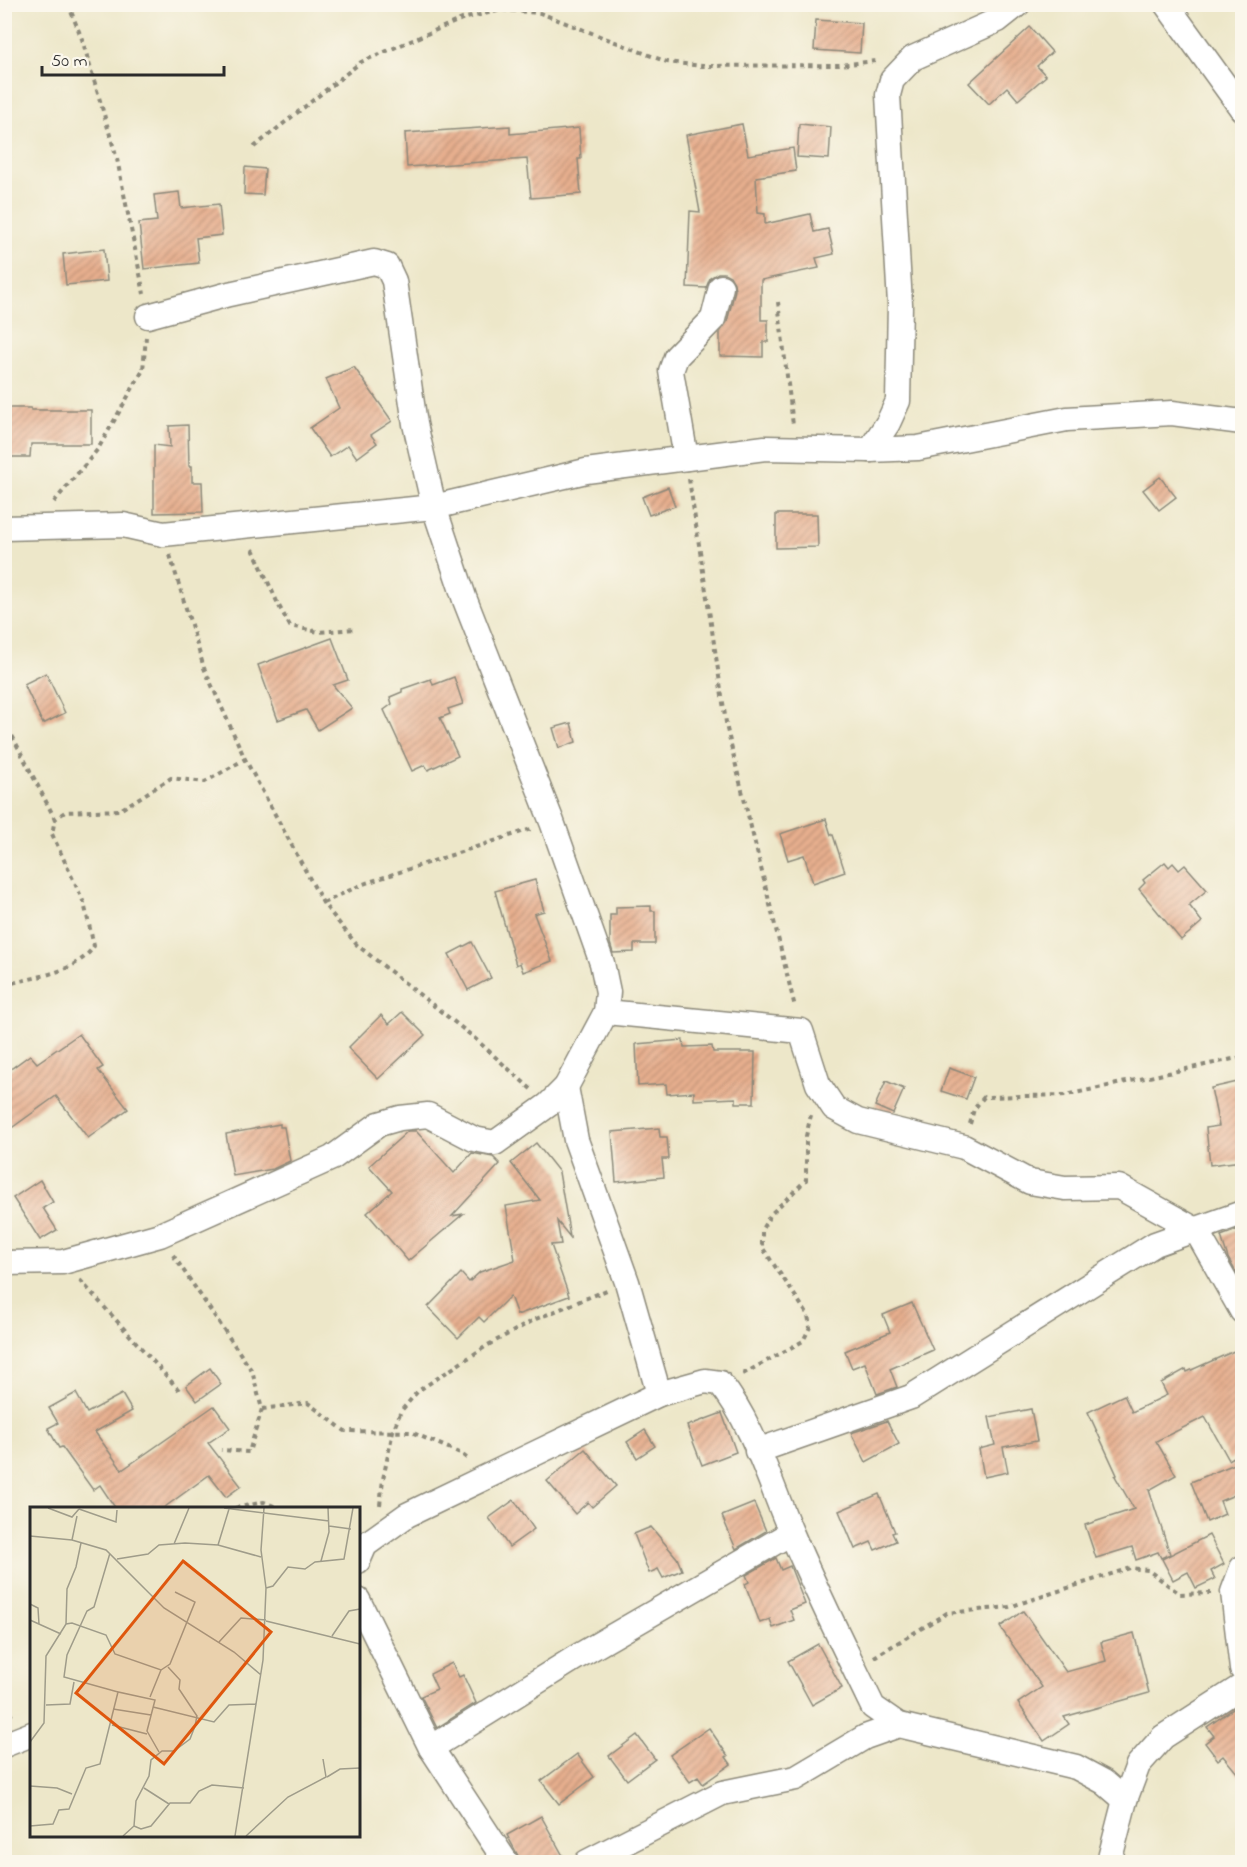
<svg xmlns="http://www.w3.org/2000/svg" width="1247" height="1867" font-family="'Indie Flower',sans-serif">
<defs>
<pattern id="building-hatch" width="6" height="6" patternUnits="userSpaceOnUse" patternTransform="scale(1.5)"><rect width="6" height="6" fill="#e7af8e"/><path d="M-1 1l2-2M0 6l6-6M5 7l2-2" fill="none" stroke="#bb8f74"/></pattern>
</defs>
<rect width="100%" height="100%" fill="#fbf7ec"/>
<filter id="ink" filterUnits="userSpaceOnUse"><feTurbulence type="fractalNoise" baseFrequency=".0167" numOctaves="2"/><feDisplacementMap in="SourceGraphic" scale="12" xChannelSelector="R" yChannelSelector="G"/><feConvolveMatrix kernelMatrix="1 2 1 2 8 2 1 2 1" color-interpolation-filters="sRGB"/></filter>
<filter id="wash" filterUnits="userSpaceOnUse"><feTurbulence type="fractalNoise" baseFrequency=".008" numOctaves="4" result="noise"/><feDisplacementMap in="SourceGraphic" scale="24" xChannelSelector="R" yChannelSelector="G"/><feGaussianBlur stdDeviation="1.35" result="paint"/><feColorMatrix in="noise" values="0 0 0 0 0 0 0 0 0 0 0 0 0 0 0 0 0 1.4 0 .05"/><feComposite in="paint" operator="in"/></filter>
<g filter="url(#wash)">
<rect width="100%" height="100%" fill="#ede7c9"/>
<g id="blocks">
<g fill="url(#building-hatch)">
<polygon points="816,20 862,23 860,53 814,50"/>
<polygon points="1030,27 1052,52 1037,66 1046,76 1018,100 1007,87 989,104 969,83"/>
<polygon points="742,124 748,155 793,148 796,171 756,177 758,213 765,214 765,224 810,214 814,232 828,229 834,254 816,258 819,268 761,280 761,320 768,320 768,342 763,342 763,357 720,356 720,332 727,322 735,290 734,283 730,276 724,273 718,273 710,278 706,288 687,287 690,211 700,212 686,135"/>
<polygon points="799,124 831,127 829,159 797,157"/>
<polygon points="510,126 510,134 579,128 581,159 578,159 581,194 531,198 527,159 407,167 405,133"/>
<polygon points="245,167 265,169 263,195 244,194"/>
<polygon points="179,192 181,208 219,204 222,235 196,238 199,263 144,269 139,223 157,221 154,195"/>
<polygon points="104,249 107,281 66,285 63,254"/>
<polygon points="354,367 392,421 371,435 377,443 357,458 348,445 330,457 310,428 339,408 326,379"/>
<polygon points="4,408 31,408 31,410 91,410 91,444 31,444 30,457 4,457"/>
<polygon points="188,425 189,466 192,466 192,482 202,482 203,512 154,513 154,445 170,447 169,426"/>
<polygon points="1160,477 1176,497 1159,510 1143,490"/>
<polygon points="668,487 675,506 649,515 642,497"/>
<polygon points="776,514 817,514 818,547 776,548"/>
<polygon points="332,638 348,680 333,685 352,708 318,730 306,710 278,720 258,665"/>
<polygon points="46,673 65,713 43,724 24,684"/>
<polygon points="454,677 463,704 448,709 450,714 440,718 458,756 428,770 425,765 412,771 384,710 392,704 390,697 402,692 402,689 431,679 433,685"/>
<polygon points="571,723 576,742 559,748 553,728"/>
<polygon points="826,819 831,835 833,835 845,872 813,883 804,855 788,860 780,834"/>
<polygon points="1165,862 1169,867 1173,863 1179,870 1185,865 1207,890 1189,905 1202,922 1181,940 1139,889 1145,883 1143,880"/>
<polygon points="535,880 544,911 534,914 552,961 523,972 520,963 516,965 495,891"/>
<polygon points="651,906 651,911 655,911 655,944 634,944 634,952 613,953 610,943 610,915 616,915 616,907"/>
<polygon points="472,942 491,978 468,990 449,954"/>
<polygon points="402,1012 425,1035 378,1079 348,1048 381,1015 389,1024"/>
<polygon points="79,1034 103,1067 98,1070 128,1109 88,1138 56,1096 13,1127 4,1115 4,1074 30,1055 37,1063"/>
<polygon points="683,1040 684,1047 712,1046 713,1052 755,1052 754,1103 736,1103 736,1098 694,1100 694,1092 667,1094 666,1084 638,1086 636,1044"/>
<polygon points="949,1068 974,1077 966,1099 941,1091"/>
<polygon points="886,1081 904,1089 893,1114 875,1106"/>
<polygon points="1242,1081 1242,1161 1210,1165 1206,1128 1219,1126 1211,1088"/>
<polygon points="280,1124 280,1127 284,1127 290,1161 273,1169 233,1176 226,1134"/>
<polygon points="659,1128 660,1137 667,1137 669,1159 662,1159 664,1177 616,1182 612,1132"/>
<polygon points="408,1131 416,1131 454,1173 472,1153 493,1157 500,1164 452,1216 463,1214 408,1261 367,1213 392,1191 369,1166"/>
<polygon points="536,1143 559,1172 570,1237 557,1221 561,1244 551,1245 569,1296 517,1315 510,1296 484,1322 479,1317 458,1338 428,1307 461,1273 469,1282 480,1272 515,1260 506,1206 540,1200 511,1163"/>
<polygon points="40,1180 53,1202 43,1208 57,1230 40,1240 13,1198"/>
<polygon points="1242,1228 1242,1283 1228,1258 1221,1236"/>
<polygon points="912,1303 933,1350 890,1369 897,1387 877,1394 865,1363 852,1368 845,1351 890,1332 883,1315"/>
<polygon points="1234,1351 1242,1368 1242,1452 1229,1460 1205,1417 1156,1441 1176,1475 1149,1490 1170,1554 1161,1558 1158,1552 1136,1560 1132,1547 1096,1558 1085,1525 1134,1509 1115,1476 1117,1475 1088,1412 1124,1395 1132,1412 1167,1395 1161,1383 1186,1369 1187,1372"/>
<polygon points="210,1368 221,1384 197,1401 186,1386"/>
<polygon points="76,1393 87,1413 122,1394 132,1411 95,1432 122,1470 214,1406 230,1428 208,1443 241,1486 226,1497 209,1475 162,1509 116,1509 100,1485 93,1490 62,1447 59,1448 48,1428 58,1423 49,1408"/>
<polygon points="1031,1409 1037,1441 1003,1447 1008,1472 984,1477 979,1449 995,1445 989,1417"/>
<polygon points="722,1413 736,1452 702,1465 687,1426"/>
<polygon points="887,1421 899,1444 866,1462 851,1433"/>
<polygon points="645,1430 655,1446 637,1458 627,1442"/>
<polygon points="585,1449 616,1486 592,1507 588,1502 575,1514 547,1481"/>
<polygon points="1237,1463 1242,1477 1242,1492 1220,1501 1225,1514 1207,1522 1191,1482"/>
<polygon points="879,1494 895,1532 892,1533 896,1541 875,1550 871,1542 855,1549 839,1511"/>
<polygon points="514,1500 534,1529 509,1547 489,1518"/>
<polygon points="754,1503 766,1531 736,1549 722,1516"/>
<polygon points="651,1527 677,1558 682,1570 663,1578 658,1569 649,1573 634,1534"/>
<polygon points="1209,1535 1224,1564 1211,1571 1215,1579 1196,1588 1188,1572 1173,1580 1162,1559"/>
<polygon points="776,1558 781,1570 790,1566 805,1604 790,1610 794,1620 773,1628 770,1619 760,1623 745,1584 749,1582 746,1575"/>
<polygon points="1023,1611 1066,1672 1106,1661 1101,1642 1134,1633 1149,1693 1064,1717 1069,1724 1044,1741 1018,1703 1042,1687 1000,1627"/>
<polygon points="818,1644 842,1688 812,1705 788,1661"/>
<polygon points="452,1663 459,1677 463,1675 476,1703 437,1728 421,1696 437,1689 430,1674"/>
<polygon points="1242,1703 1242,1779 1223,1756 1218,1760 1205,1743 1214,1736 1207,1727"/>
<polygon points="709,1728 728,1756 726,1757 731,1764 703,1784 698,1777 690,1782 670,1755"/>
<polygon points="637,1735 655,1759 627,1780 609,1756"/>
<polygon points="577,1754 594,1777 559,1804 541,1781"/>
<polygon points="541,1816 567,1863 522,1863 507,1835"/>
</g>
</g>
</g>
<g filter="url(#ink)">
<use href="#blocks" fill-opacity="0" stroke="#8c897a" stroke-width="1.5"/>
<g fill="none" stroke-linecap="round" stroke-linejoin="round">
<g stroke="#8c897a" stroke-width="27">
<g id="street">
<polyline points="1166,4 1242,109"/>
<polyline points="870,450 888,423 898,401 900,304 888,95 892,80 913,58 998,20 1018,4"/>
<polyline points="686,458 671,371 676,357 713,319 721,287"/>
<polyline points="4,528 123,525 163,534 434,507 586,471 765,448 870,450 918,448 1067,419 1172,413 1242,422"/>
<polyline points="606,1012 801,1031 818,1084 834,1108 858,1121 964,1147 1030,1182 1065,1188 1119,1187 1196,1230 1242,1311"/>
<polyline points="566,1087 576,1140 627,1282 659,1394"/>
<polyline points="4,1263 63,1262 160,1235 332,1158 379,1124 400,1118 428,1115 474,1139 495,1143 548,1105 566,1087 606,1012 608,992 602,963 552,822 465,600 434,507 415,424 394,281 387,266 374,262 229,294 148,316"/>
<polyline points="757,1451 911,1397 1155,1244 1242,1213"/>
<path d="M358,1561L365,1545L407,1515L659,1394L705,1381L720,1383C752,1421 771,1486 791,1532C816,1591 845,1649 873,1707L899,1725L1076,1767L1104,1782L1125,1800"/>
<polyline points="1242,1568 1233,1592 1242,1669"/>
<polyline points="358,1600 431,1748 506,1862"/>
<polyline points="4,1745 32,1734"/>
<polyline points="431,1748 575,1658 791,1533"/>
<polyline points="587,1862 722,1793 796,1778 865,1737 899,1725"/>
<polyline points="1109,1862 1125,1800 1138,1765 1163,1737 1242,1686"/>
</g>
</g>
<g stroke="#8c897a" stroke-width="4" stroke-dasharray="4.5 4.5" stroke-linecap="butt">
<polyline points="68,4 82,39 117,159 144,294"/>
<polyline points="254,147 361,62 462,19 502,10 540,13 667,62 702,66 839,65 876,61"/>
<polyline points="778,302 793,425"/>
<polyline points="689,479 727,729 795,1007"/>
<polyline points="54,502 98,449 143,370 146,337"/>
<polyline points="253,549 279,606 290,626 319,632 354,629"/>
<polyline points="170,555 204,668 245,759 323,903 357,945 472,1036 531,1089"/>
<polyline points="4,720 55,819"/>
<polyline points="323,903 363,884 531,829"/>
<path d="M4,985C34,977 77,973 94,946L84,903L52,834L55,819L65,812L120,810L171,778L205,782L245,759"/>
<polyline points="970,1124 974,1109 984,1097 1066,1095 1242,1057"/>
<polyline points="173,1255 252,1371 262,1409 249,1452 221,1450"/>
<polyline points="80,1280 179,1390"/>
<polyline points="743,1374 803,1341 810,1327 808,1315 762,1247 762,1229 771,1214 806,1180 806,1136 811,1115"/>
<polyline points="262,1409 308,1403 345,1431 411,1432 460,1453 468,1459"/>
<polyline points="380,1505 383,1479 393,1431 401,1411 418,1391 488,1345 536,1319 607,1290"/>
<polyline points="235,1508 264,1502 279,1508"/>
<polyline points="874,1657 947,1613 1009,1607 1130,1568 1148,1570 1180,1594 1211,1593"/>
<polyline points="4,1707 12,1716"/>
</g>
<use href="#street" stroke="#fff" stroke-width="24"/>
</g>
</g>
<g transform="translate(30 1507)">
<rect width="330" height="330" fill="#ede7c9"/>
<path fill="none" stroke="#9f9c8a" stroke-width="1.5" d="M18,1L42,10L49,2M194,1L299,14M49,2L86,15L87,3M299,19L321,22M0,29L42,33L76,43L134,101L204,145L231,168M42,33L47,9M144,37L159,1M188,38L199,2M80,46L64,100L57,104L37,148L34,170L88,185M87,52L118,47L129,38L155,36L188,38L231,50M291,54L299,25L298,1M236,81L243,79L258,60L275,62L285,55L314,52L323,1M0,97L8,101L9,117M0,113L31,127M236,114L330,137M36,117L37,82L46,60L51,36M302,129L319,104L330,102M189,135L211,111L236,113M120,190L131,163M16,198L40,197L44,175M123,200L184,215L199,198L226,197M83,202L121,208M82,218L117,227M0,235L14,216L16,149L36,117L42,116L76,128L85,147L131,163L140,157L165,95L145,85M297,270L310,262L330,261M0,279L27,281L42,287M114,281L139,297M0,319L23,317L29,303L39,302L56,261L70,257L88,185L125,193L117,224L129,245M104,319L111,322L121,319L140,296H160L169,284L182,278L214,281M93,329L104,319L106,294L119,269L121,253L132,244H144L160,232L165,219L167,209L149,182L150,173L138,160M205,329L233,153L236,81L231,43L234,1M216,329L258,290L296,270L293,252"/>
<path fill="#df570e" fill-opacity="0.15" stroke="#df570e" stroke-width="3" d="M153,54L241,125L134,257L46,186Z"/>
<rect width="330" height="330" fill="none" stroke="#2b2b2b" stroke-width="3"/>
</g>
<rect width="1247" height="1867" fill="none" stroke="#fbf7ec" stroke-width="24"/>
<path d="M42 66v9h182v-9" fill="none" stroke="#2b2b2b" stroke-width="3"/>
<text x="51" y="66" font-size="18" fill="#2b2b2b" stroke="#fbf7ec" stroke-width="4.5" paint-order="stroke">50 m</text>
</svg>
